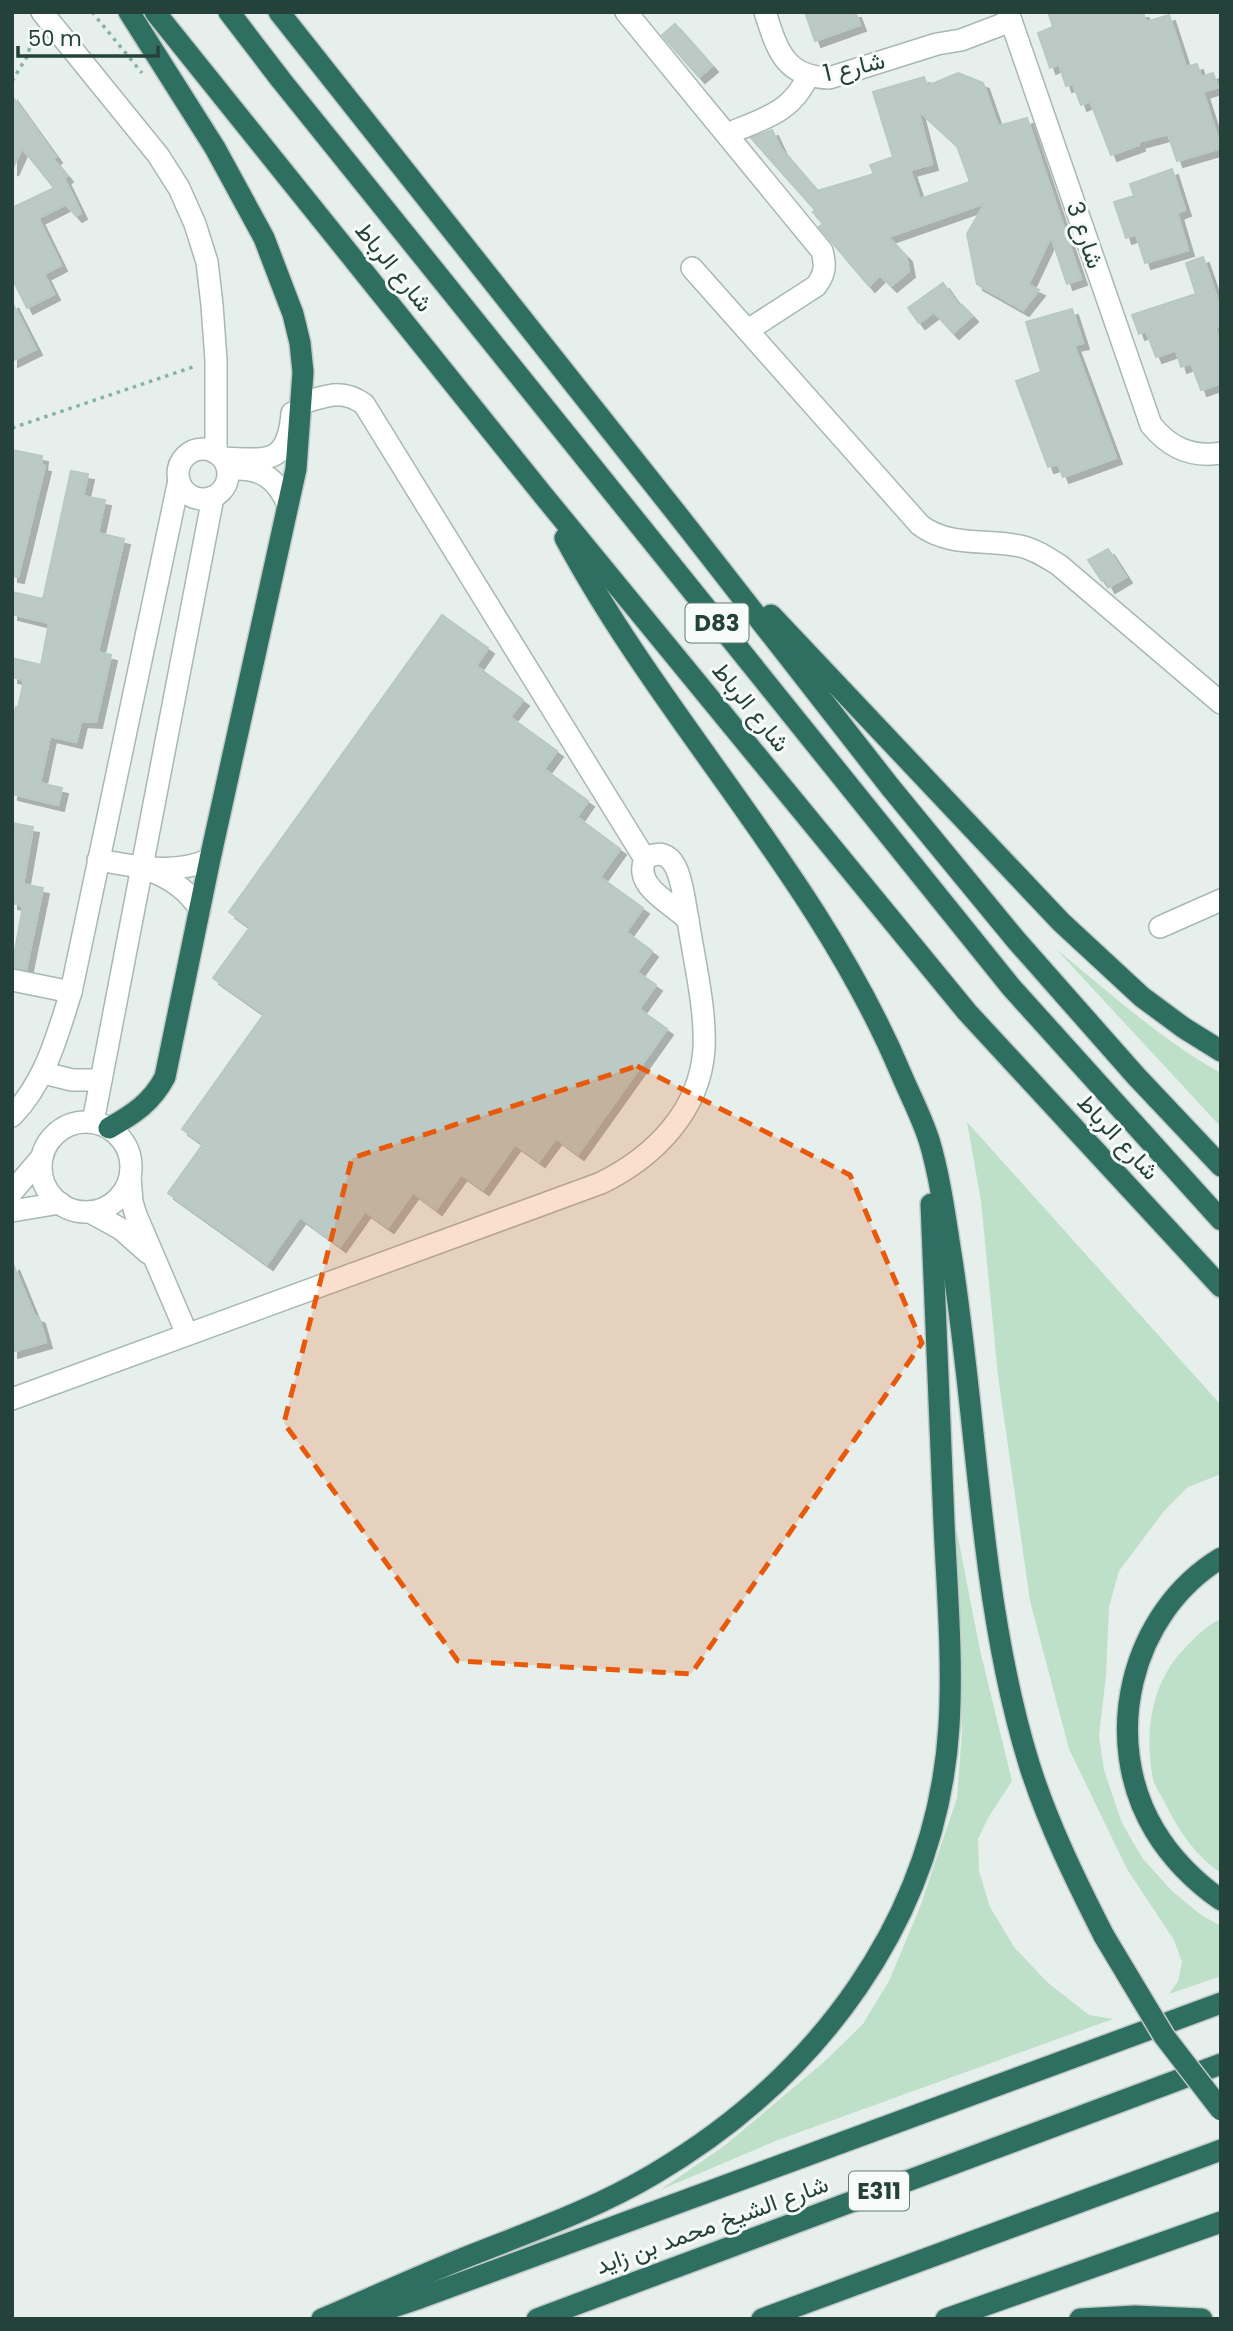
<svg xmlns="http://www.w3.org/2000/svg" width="1233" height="2331" font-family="Poppins,Vazirmatn,sans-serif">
<defs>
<filter id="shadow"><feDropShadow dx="6" dy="6" stdDeviation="0" flood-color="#0004"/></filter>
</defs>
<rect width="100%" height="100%" fill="#e6efeb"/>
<g fill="#bfe0c8">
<path d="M1056,949C1109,992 1161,1040 1221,1073V1127Z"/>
<polygon points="967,1122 1221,1405 1221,1474 1188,1487 1164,1511 1119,1571 1109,1607 1106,1675 1099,1736 1104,1770 1122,1823 1143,1859 1172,1891 1201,1915 1221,1926 1221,1976 1169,1994 1178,1981 1182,1962 1174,1940 1127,1869 1069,1749 1030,1601 998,1376 981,1201"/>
<polygon points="954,1517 980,1650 1012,1781 988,1818 978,1839 979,1871 990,1907 1014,1947 1047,1982 1089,2015 1113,2019 778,2140 660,2190 724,2146 824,2062 863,2024 889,1981 920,1907 957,1798 962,1731"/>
<path d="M1221,1619V1873C1194,1854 1179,1831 1165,1803C1161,1795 1155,1787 1153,1779C1144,1733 1151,1683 1184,1649C1196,1637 1205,1626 1221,1619Z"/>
</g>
<g fill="#bbcac4" stroke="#b8c9c2" stroke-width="2" fill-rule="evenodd" filter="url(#shadow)">
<polygon points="805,12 855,12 860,25 815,41"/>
<polygon points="1048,12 1143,12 1146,22 1169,15 1186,67 1197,64 1201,77 1213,73 1218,87 1203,92 1221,148 1177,161 1168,134 1138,142 1139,145 1111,155 1090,101 1081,105 1073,84 1066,86 1059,64 1050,68 1038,33 1053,27"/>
<polygon points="675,24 712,66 699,77 662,35"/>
<path d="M958,73L983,83L998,126L1027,118L1081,279L1067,284L1051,236L1028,285L1039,290L1023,310L977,284L967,234L985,203L888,237L906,256L909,271L891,286L880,275L869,286L819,227L823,224L813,212L816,211L751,138L772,130L781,149L817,191L874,174L870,165L893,157L873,92L924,77L927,86ZM918,110L957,146L970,182L920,199L910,170L932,164Z"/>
<polygon points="12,96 56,157 53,159 67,176 64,178 81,213 76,216 66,204 38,218 61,265 44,274 54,294 27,308 12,278 12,208 54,188 22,148 12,170"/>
<polygon points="1172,169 1185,210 1177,213 1188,250 1145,263 1136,234 1126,238 1114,202 1134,196 1130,184"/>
<polygon points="1203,257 1221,310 1221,326 1215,328 1221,344 1221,383 1201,390 1191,363 1181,367 1176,350 1156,357 1146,331 1139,334 1132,315 1196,294 1186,263"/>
<polygon points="943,283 960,307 962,305 972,316 953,333 934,312 919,323 908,308"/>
<polygon points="12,302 36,349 12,361"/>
<polygon points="1072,309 1083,343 1074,345 1116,458 1063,477 1058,464 1048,467 1016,381 1041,372 1026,322"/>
<polygon points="12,450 42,456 41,465 45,466 18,577 12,576"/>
<polygon points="71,471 88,474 83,496 105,500 98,533 124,539 98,652 111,655 96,722 81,721 76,742 50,736 40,783 62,788 58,805 12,794 12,722 16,707 18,708 24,680 12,677 12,658 41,665 49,623 12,614 12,592 43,599"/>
<polygon points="1108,549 1126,577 1109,587 1105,579 1102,581 1088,560"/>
<polygon points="442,615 488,648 476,666 523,700 510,717 557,751 544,769 588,801 577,817 620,849 600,877 643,908 626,932 652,951 637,972 656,985 639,1009 667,1029 578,1154 556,1138 539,1161 515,1144 483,1189 461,1174 436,1209 413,1192 388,1227 365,1211 340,1246 300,1217 267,1264 168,1193 203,1144 182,1129 264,1014 213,978 250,927 229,912"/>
<polygon points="12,823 33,827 23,884 43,888 26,970 12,967 23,906 12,903"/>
<polygon points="13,1264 34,1315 39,1318 46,1342 12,1352"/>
</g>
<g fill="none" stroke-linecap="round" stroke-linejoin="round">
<g stroke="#a8b8b2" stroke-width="24">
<g id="minor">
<polyline points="42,12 158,155 179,188 195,224 207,262 212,305 216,360 216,453"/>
<path d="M626,12L822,251C826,266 825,274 816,286L748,330"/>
<path d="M765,12C777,49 784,77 829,78L937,44L961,40L1011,21"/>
<path d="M1008,12L1151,425C1169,447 1191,458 1221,453"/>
<path d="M727,134C762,119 792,113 808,76"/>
<path d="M692,268L920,525C949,547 985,539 1020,546C1034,549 1046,557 1059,565L1221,703"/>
<path d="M302,403C327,396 341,388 364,404L645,859C633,887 672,903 688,920C683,898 681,837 645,859"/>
<circle cx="203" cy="474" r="25"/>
<path d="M223,458C267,460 288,465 292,413"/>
<path d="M237,469C264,469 278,481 288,505"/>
<path d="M98,860C135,866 175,876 210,859"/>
<path d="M151,871C172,879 187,890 200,909"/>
<polyline points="1160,927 1221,900"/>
<polyline points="12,980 71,992"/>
<polyline points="44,1073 72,1080 101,1080"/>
<path d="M12,1116C45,1082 57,1037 71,992L179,480"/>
<polyline points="93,1122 213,497"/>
<circle cx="86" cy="1167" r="45"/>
<polyline points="130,1177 132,1202 136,1215 187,1334"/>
<polyline points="12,1192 42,1157"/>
<polyline points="12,1211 60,1203"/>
<polyline points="90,1212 121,1229 148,1253"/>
<path d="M12,1399L601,1183C654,1157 700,1111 704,1049C706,1008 694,960 688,920"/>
</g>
</g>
<g stroke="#c2cac8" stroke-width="24">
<g id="highway">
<polyline points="155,12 543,495 967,1012 1221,1287"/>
<polyline points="229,12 281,80 1011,987 1221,1220"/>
<polyline points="279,12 681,519 891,788 1016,940 1136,1076 1221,1166"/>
<path d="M565,538C665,724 820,879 902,1076C911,1097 922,1118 929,1140C940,1176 946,1222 952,1260C968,1364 975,1468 989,1572C998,1638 1010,1703 1030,1767C1049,1826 1076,1881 1104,1936"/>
<polyline points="771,615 1061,922 1142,997 1184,1028 1221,1051"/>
<path d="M109,1128C134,1114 152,1102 165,1077L210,859L296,469L303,372L300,343L293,314L264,238L215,148L129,12"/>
<path d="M1221,1558C1130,1613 1100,1740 1155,1831C1172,1859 1194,1881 1221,1900"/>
<path d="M322,2319C371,2298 419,2276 469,2256C532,2231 595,2209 654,2174C817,2078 937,1919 949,1726C953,1659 947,1590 944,1523C940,1417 935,1310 931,1204"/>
<polyline points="357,2319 420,2298 1221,2003"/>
<polyline points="537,2319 1221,2064"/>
<polyline points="762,2319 1221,2150"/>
<polyline points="946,2319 1221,2222"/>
<polyline points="1080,2319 1135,2316 1202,2319"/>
</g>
</g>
<g stroke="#86b3a5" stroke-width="3.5" stroke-dasharray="3.5 5" stroke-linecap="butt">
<polyline points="92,12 142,73"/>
<polyline points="12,81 28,55 33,32"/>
<polyline points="12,428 196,366"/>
</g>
<use href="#minor" stroke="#fff" stroke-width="21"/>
<use href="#highway" stroke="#2f6f62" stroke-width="21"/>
<g stroke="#c2cac8" stroke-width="24" stroke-linecap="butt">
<polyline id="highway-bridge" points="1104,1936 1164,2036 1221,2110"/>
</g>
<use href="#highway-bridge" stroke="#2f6f62" stroke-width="21"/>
</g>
<path fill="#e8590c" fill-opacity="0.2" stroke="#e8590c" stroke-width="5" stroke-dasharray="14 9" stroke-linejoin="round" d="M637,1066L850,1175L922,1343L691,1674L458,1661L284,1423L352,1158Z"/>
<g text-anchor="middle" stroke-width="6" stroke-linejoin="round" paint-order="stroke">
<g fill="#f7fbf9" stroke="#637a73" stroke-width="2">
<rect x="685.5" y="603.5" width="63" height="39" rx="5"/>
<rect x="849" y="2171.5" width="60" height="39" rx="5"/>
</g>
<g font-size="23" font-weight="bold" fill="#24423a">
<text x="717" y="631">D83</text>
<text x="879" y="2199">E311</text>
</g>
<g font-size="24" fill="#24423a" stroke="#f7fbf9">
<text transform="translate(854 67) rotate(-13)" y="8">شارع 1</text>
<text transform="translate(1085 235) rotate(71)" y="8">شارع 3</text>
<text transform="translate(394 267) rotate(51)" y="8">شارع الرباط</text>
<text transform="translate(751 707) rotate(51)" y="8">شارع الرباط</text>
<text transform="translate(1118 1137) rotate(47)" y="8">شارع الرباط</text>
<text transform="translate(712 2225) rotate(-20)" y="8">شارع الشيخ محمد بن زايد</text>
</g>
</g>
<rect width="1233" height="2331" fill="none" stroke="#24423a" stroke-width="28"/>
<path d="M18 46v10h140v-10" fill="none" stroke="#24423a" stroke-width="3.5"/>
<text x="28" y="46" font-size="21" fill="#24423a" stroke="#f7fbf9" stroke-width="5" paint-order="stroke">50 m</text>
</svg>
